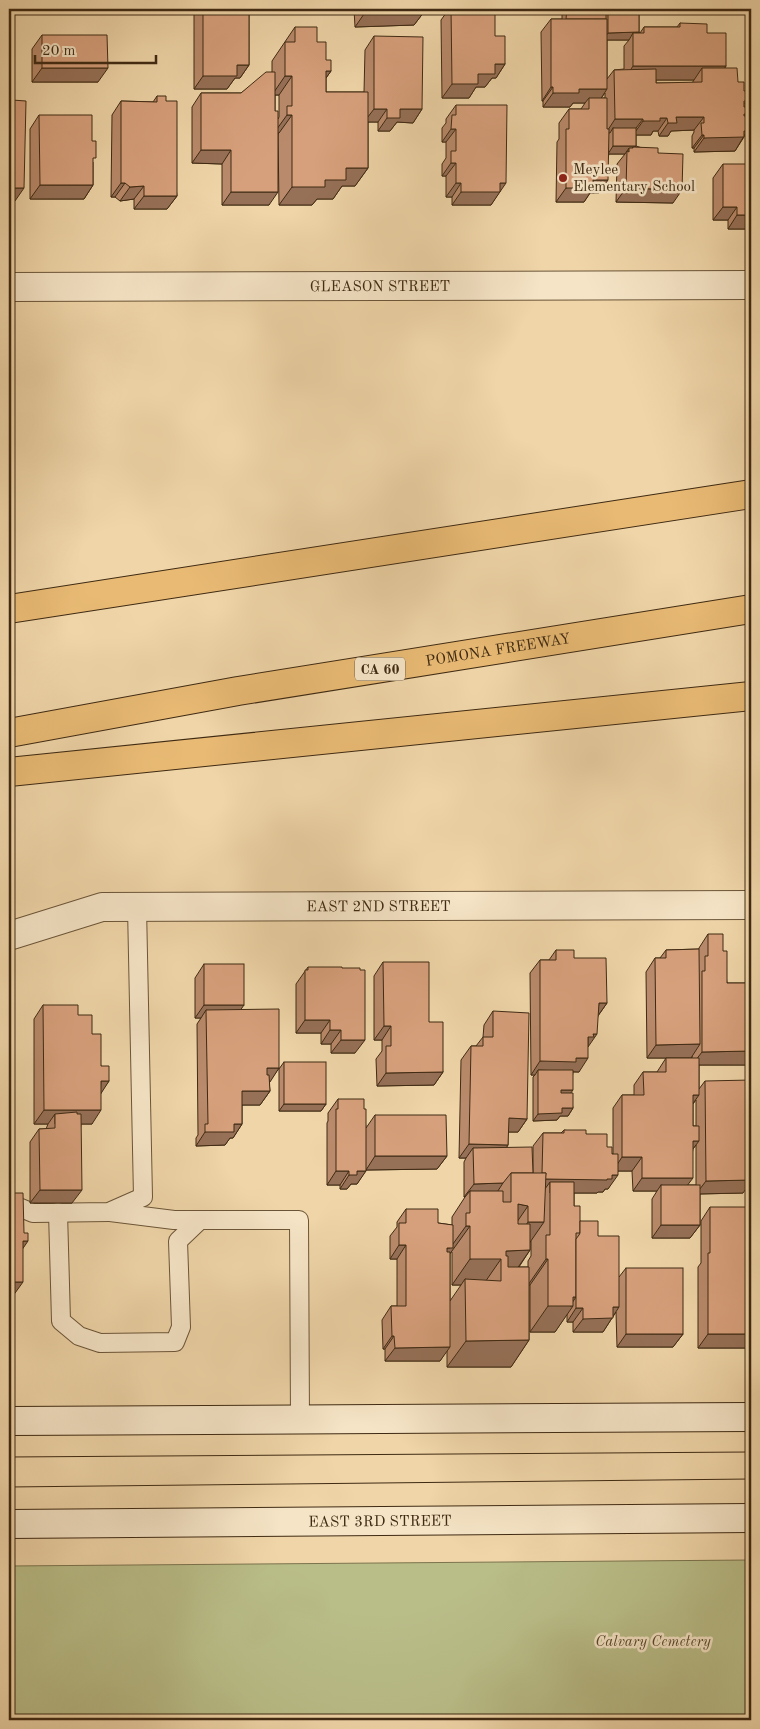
<svg xmlns="http://www.w3.org/2000/svg" width="760" height="1729" font-family="'Old Standard TT',serif">
<rect width="100%" height="100%" fill="#efd5a8"/>
<filter id="stains"><feTurbulence type="fractalNoise" baseFrequency=".004" numOctaves="4"/><feColorMatrix values="0 0 0 0 .2 0 0 0 0 .09 0 0 0 0 .02 0 0 0 .5 -.17"/></filter>
<radialGradient id="worn" r=".72"><stop offset=".6" stop-color="#630" stop-opacity="0"/><stop offset="1" stop-color="#630" stop-opacity=".3"/></radialGradient>
<polygon fill="#b9bd88" stroke="#7c744e" points="751,1560 751,1720 9,1720 9,1566"/>
<g fill="none" stroke-linecap="round" stroke-linejoin="round">
<g stroke="#6b5538" stroke-width="20">
<g id="service">
<polyline points="9,1203 33,1213 109,1212 143,1197 137,907"/>
<polyline points="58,1212 61,1321 79,1336 100,1343 175,1342 181,1327 178,1241 200,1220"/>
<polyline points="110,1212 174,1220 299,1220 300,1420"/>
</g>
</g>
<g stroke="#6b5538" stroke-width="30">
<g id="minor">
<path id="s1" d="M9,287L751,285"/>
<path id="s2" d="M9,936L102,907L751,905"/>
</g>
</g>
<g stroke="#3f2a13" stroke-width="30">
<g id="secondary">
<polyline points="9,1421 751,1417"/>
<path id="s3" d="M9,1524L751,1518"/>
</g>
</g>
<g stroke="#3f2a13" stroke-width="30">
<g id="motorway">
<polyline points="9,609 751,494"/>
<path id="s4" d="M9,733L238,691L751,609"/>
<polyline points="9,772 751,696"/>
</g>
</g>
<use href="#service" stroke="#f5e4c6" stroke-width="18"/>
<use href="#minor" stroke="#f5e4c6" stroke-width="28"/>
<use href="#secondary" stroke="#f5e4c6" stroke-width="28"/>
<use href="#motorway" stroke="#e8ba74" stroke-width="28"/>
<g stroke="#3f2a13" stroke-width="1">
<polyline points="9,1457 751,1452"/>
<polyline points="9,1487 751,1479"/>
</g>
</g>
<g fill="#b98a6b" stroke="#3f2a13" fill-rule="evenodd">
<polygon points="194,9 249,9 249,65 240,78 235,78 227,89 194,89"/>
<polygon points="354,9 424,9 424,12 414,25 355,27"/>
<polygon points="449,9 451,9 495,36 505,64 496,78 492,78 485,87 476,87 469,98 442,98 441,20"/>
<path d="M562,9H639V32L640,33L644,27H677L680,23L707,33L726,66L725,68L738,82L744,91L746,101L744,104L745,116L744,137L735,151L694,152V148H692V136L694,132V130L671,131L668,136H659L658,131H653L651,135H636V146L658,153L673,203L616,202L617,164L625,154H609L599,193H590L584,202H556L557,142L559,139V123L569,109H581L585,103H573L570,107H543V101H542L541,32L551,19H562ZM607,40H629L624,46V69L614,70L607,79ZM656,80H694L692,83H656ZM605,93V98H601Z"/>
<path d="M295,27L317,42L331,71L326,78V92H364L365,50L374,36L422,109L413,123L397,122L390,131H378V122H368V168L355,186H342L333,199H317L312,205H279L278,133L269,205H222V164L192,163V107L201,93H241L272,72V61ZM275,95H279V117L278,119L275,111Z"/>
<polygon points="42,35 98,82 32,82 32,49"/>
<polygon points="157,96 166,101 177,196 167,209 134,209 134,199 120,201 115,197 111,197 112,115 121,101 153,102"/>
<polygon points="456,105 500,191 491,205 452,205 452,197 446,197 446,176 442,176 442,164 446,158 446,142 442,142 442,128 446,123 446,119"/>
<polygon points="39,115 93,162 93,185 84,199 30,199 30,129"/>
<polygon points="723,164 751,229 728,229 728,220 713,220 713,178"/>
<path d="M708,934L723,951L727,983H751V1065H699V1089L705,1081L743,1193L700,1194V1225L690,1238H652V1199L657,1191H633L632,1171H618L608,1189H605L603,1192H598L597,1193H574V1206L580,1221L598,1236L619,1277L626,1268L683,1334L673,1347H617L616,1312L603,1332H573V1322H567V1314L555,1332H530V1285H529V1340L511,1367H447V1350L440,1361H385V1349H383L382,1320L391,1306H397V1259H390V1236L397,1227V1222L406,1209L438,1223L452,1225V1217L465,1197H464V1162L466,1158H459L461,1060L471,1046H476L483,1037L484,1025L493,1011L527,1119L518,1132H508V1145L506,1148L533,1173V1146L543,1133H561L564,1130L586,1134L607,1147L612,1154H613V1108L622,1095H634V1085L643,1072H657L666,1058H692V1056L691,1058H647L646,972L655,958H660L666,950L699,949V948ZM696,1100V1126H693V1104ZM696,1145V1185H687L693,1149ZM531,1241V1256L528,1261V1267H519L530,1250V1242ZM451,1252H452V1285H461L450,1301V1253Z"/>
<polygon points="556,950 574,958 607,1003 598,1016 579,1072 573,1072 570,1093 573,1108 568,1116 560,1116 557,1120 533,1121 533,1077 535,1075 531,1075 530,973 540,960 549,960"/>
<polygon points="383,962 429,1022 443,1072 434,1085 377,1086 376,1059 382,1051 382,1040 374,1040 374,976"/>
<polygon points="204,964 241,1010 279,1068 269,1082 270,1091 260,1105 242,1105 242,1124 233,1138 230,1138 225,1145 196,1146 196,1138 198,1135 197,1024 201,1018 195,1018 195,978"/>
<polygon points="308,967 355,1053 331,1053 331,1044 321,1044 321,1033 296,1033 296,984"/>
<polygon points="43,1005 78,1015 92,1034 101,1066 109,1081 101,1092 92,1124 81,1124 72,1203 30,1203 30,1142 39,1129 46,1129 48,1124 34,1124 34,1019"/>
<polygon points="284,1062 326,1104 321,1111 279,1111 279,1069"/>
<polygon points="338,1099 364,1109 366,1128 375,1115 447,1156 437,1169 366,1170 357,1184 351,1184 347,1189 340,1189 340,1185 327,1185 327,1123 328,1121 328,1113"/>
<polygon points="710,1207 746,1348 698,1348 698,1267 701,1263 701,1221"/>
</g>
<g fill="#967057" stroke="#3f2a13">
<polygon points="424,12 414,25 355,27 364,14"/>
<polygon points="639,32 633,33 629,40 603,40 608,33"/>
<polygon points="495,64 505,64 496,78 492,78 485,87 476,87 469,98 442,98 452,84 478,74"/>
<polygon points="237,65 249,65 240,78 235,78 227,89 194,89 203,76"/>
<polygon points="633,66 726,66 716,80 702,68 694,80 624,80"/>
<polygon points="42,68 108,68 98,82 32,82"/>
<polygon points="326,71 331,71 318,89"/>
<polygon points="285,76 292,76 279,95 272,95"/>
<polygon points="551,87 553,87 543,101 542,101"/>
<polygon points="579,89 607,89 598,103 589,98 585,103 573,103 570,107 543,107 553,93"/>
<polygon points="374,109 387,109 378,122 364,122"/>
<polygon points="400,109 422,109 413,123 397,122 390,131 378,131 387,118"/>
<polygon points="287,115 292,115 279,133 274,133"/>
<polygon points="676,117 704,117 694,130 671,131 668,136 659,136 668,123"/>
<polygon points="660,118 667,118 658,131 653,131 651,135 633,135 643,121"/>
<polygon points="615,119 643,119 633,132 613,128 610,133 606,133"/>
<polygon points="451,129 456,129 446,142 442,142"/>
<polygon points="744,131 747,131 735,151 694,152 704,138"/>
<polygon points="702,135 704,135 694,148 692,148"/>
<polygon points="613,146 636,146 633,148 633,147 629,154 629,148 625,154 608,154"/>
<polygon points="201,150 231,150 222,164 192,163"/>
<polygon points="451,163 456,163 446,176 442,176"/>
<polygon points="346,168 368,168 355,186 342,186 333,199 317,199 312,205 279,205 292,187 325,180"/>
<polygon points="593,180 608,180 599,193 590,193 584,202 556,202 566,188"/>
<polygon points="121,183 125,183 115,197 111,197"/>
<polygon points="456,183 461,183 452,197 446,197"/>
<polygon points="500,183 506,183 491,205 452,205 461,192"/>
<polygon points="40,185 93,185 84,199 30,199"/>
<polygon points="144,186 134,199 120,201 130,187"/>
<polygon points="9,188 24,188 15,201 9,201"/>
<polygon points="626,188 682,190 673,203 616,202"/>
<polygon points="231,192 278,192 269,205 222,205"/>
<polygon points="144,196 177,196 167,209 134,209"/>
<polygon points="723,207 737,207 728,220 713,220"/>
<polygon points="737,215 751,215 751,229 728,229"/>
<polygon points="599,1003 607,1003 597,1017"/>
<polygon points="204,1005 244,1005 235,1018 206,1010 201,1018 195,1018"/>
<polygon points="305,1020 330,1020 321,1033 296,1033"/>
<polygon points="384,1026 391,1026 382,1040 374,1040"/>
<polygon points="330,1030 341,1030 331,1044 321,1044"/>
<polygon points="593,1034 597,1034 588,1047 588,1037"/>
<polygon points="341,1040 365,1040 355,1053 331,1053"/>
<polygon points="700,1044 691,1058 647,1058 656,1045"/>
<polygon points="751,1051 751,1065 692,1065 702,1052"/>
<polygon points="576,1058 588,1058 579,1072 538,1070 535,1075 531,1075 540,1061"/>
<polygon points="267,1068 279,1068 270,1082 257,1082"/>
<polygon points="443,1072 434,1085 377,1086 386,1073"/>
<polygon points="101,1081 109,1081 100,1095"/>
<polygon points="561,1090 573,1090 568,1097 556,1097"/>
<polygon points="242,1091 270,1091 260,1105 232,1105"/>
<polygon points="693,1095 699,1095 689,1109"/>
<polygon points="284,1104 326,1104 321,1111 279,1111"/>
<polygon points="562,1108 573,1108 568,1116 560,1116 557,1120 533,1121 538,1114"/>
<polygon points="44,1110 101,1110 92,1124 55,1124 55,1114 48,1124 34,1124"/>
<polygon points="509,1118 527,1119 518,1132 499,1132"/>
<polygon points="234,1124 242,1124 233,1138 230,1138 225,1145 196,1146 205,1132"/>
<polygon points="693,1141 699,1141 689,1154"/>
<polygon points="469,1144 508,1145 499,1159 473,1148 466,1158 459,1158"/>
<polygon points="375,1156 447,1156 437,1169 366,1170"/>
<polygon points="622,1157 642,1157 632,1171 613,1171"/>
<polygon points="336,1171 349,1171 340,1185 327,1185"/>
<polygon points="357,1171 366,1171 357,1184 351,1184 347,1189 340,1189 349,1175"/>
<polygon points="612,1175 618,1175 608,1189 605,1189 603,1192 598,1192 597,1193 550,1193 550,1182 542,1193 542,1179 607,1179"/>
<polygon points="642,1178 693,1178 683,1191 661,1185 657,1191 633,1191"/>
<polygon points="751,1180 751,1182 743,1193 696,1194 706,1181"/>
<polygon points="503,1183 494,1197 470,1191 465,1197 464,1197 474,1184"/>
<polygon points="40,1190 82,1190 72,1203 30,1203"/>
<polygon points="518,1204 528,1206 510,1232"/>
<polygon points="528,1222 544,1222 526,1248 510,1248"/>
<polygon points="661,1225 700,1225 690,1238 652,1238"/>
<polygon points="466,1226 470,1226 444,1262 447,1248 450,1248"/>
<polygon points="23,1241 28,1241 15,1260"/>
<polygon points="399,1245 406,1245 397,1259 390,1259"/>
<polygon points="530,1250 512,1276 501,1259 483,1285 465,1279 461,1285 452,1285 470,1259 506,1251"/>
<polygon points="546,1259 548,1259 530,1285 528,1285"/>
<polygon points="9,1282 23,1282 10,1300 9,1300"/>
<polygon points="573,1297 576,1297 570,1306 573,1306 555,1332 530,1332 548,1306"/>
<polygon points="613,1307 619,1307 603,1332 573,1332 583,1319"/>
<polygon points="576,1308 583,1308 573,1322 567,1322"/>
<polygon points="626,1334 683,1334 673,1347 617,1347"/>
<polygon points="708,1334 751,1334 751,1341 746,1348 698,1348"/>
<polygon points="392,1336 394,1336 385,1349 383,1349"/>
<polygon points="529,1340 511,1367 447,1367 466,1341"/>
<polygon points="450,1347 440,1361 385,1361 395,1348"/>
</g>
<g fill="#d7a07c" stroke="#3f2a13">
<polygon points="203,9 249,9 249,65 237,65 237,76 203,76"/>
<polygon points="364,9 424,9 424,12 364,14"/>
<polygon points="451,9 495,9 495,36 505,36 505,64 495,64 495,74 478,74 478,84 452,84"/>
<polygon points="567,9 606,9 606,19 566,19"/>
<polygon points="608,9 639,9 639,32 608,33"/>
<polygon points="551,19 607,19 607,89 579,89 579,93 553,93 553,87 551,87"/>
<polygon points="680,23 707,24 707,33 726,33 726,66 633,66 633,33 644,33 644,27 680,27"/>
<polygon points="295,27 317,27 317,42 326,42 326,60 331,60 331,71 326,71 326,92 368,92 368,168 346,168 346,180 325,180 325,187 292,187 292,115 287,115 287,106 292,106 292,76 285,76 285,42 295,42"/>
<polygon points="42,35 107,35 108,68 42,68"/>
<polygon points="374,36 423,37 422,109 400,109 400,118 387,118 387,109 374,109"/>
<polygon points="702,68 737,68 738,82 744,82 744,91 746,91 746,101 744,101 744,107 746,107 746,114 744,114 744,116 747,116 747,131 744,131 744,137 704,138 704,135 702,135 701,123 704,123 704,117 676,117 677,123 668,123 667,118 660,118 660,121 643,121 643,119 615,119 614,70 656,69 656,83 702,82"/>
<polygon points="266,72 275,72 275,111 278,111 278,192 231,192 231,150 201,150 201,93 241,93"/>
<polygon points="9,87 12,87 12,100 26,101 24,188 9,188"/>
<polygon points="157,96 166,96 166,101 177,101 177,196 144,196 144,186 130,187 125,183 121,183 121,101 157,102"/>
<polygon points="589,98 607,98 607,129 609,129 608,180 593,180 593,188 566,188 566,129 569,129 569,109 589,109"/>
<polygon points="456,105 507,105 506,183 500,183 500,192 461,192 461,183 456,183 456,163 451,163 451,151 456,151 456,129 451,129 452,115 456,115"/>
<polygon points="39,115 92,115 92,141 96,141 96,158 93,158 93,185 40,185"/>
<rect x="613" y="128" width="23" height="18"/>
<polygon points="633,147 658,148 658,153 683,154 682,190 626,188 627,151 629,152 629,148 633,148"/>
<polygon points="723,164 751,164 751,215 737,215 737,207 723,207"/>
<polygon points="708,934 723,934 723,951 727,951 727,983 751,983 751,1051 702,1052 702,971 705,971 705,956 708,956"/>
<polygon points="699,949 700,1044 656,1045 655,958 666,958 666,950"/>
<polygon points="556,950 574,950 574,958 606,958 607,1003 599,1003 597,1034 593,1034 594,1037 588,1037 588,1058 576,1058 576,1062 540,1061 540,960 556,960"/>
<polygon points="383,962 429,962 429,1022 443,1022 443,1072 386,1073 386,1046 391,1046 391,1026 384,1026"/>
<rect x="204" y="964" width="40" height="41"/>
<polygon points="308,967 342,967 342,968 360,968 360,970 365,970 365,1040 341,1040 341,1030 330,1030 330,1020 305,1020 305,970 308,970"/>
<polygon points="43,1005 78,1005 78,1015 92,1015 92,1034 101,1034 101,1066 109,1066 109,1081 101,1081 101,1110 44,1110"/>
<polygon points="279,1009 279,1068 267,1068 267,1075 269,1075 270,1091 242,1091 242,1124 234,1124 234,1132 205,1132 205,1124 208,1124 206,1010"/>
<polygon points="493,1011 529,1013 527,1119 509,1118 508,1145 469,1144 471,1046 483,1046 483,1037 493,1037"/>
<polygon points="666,1058 699,1058 699,1095 693,1095 693,1126 699,1126 699,1141 693,1141 693,1178 642,1178 642,1157 622,1157 622,1095 644,1095 643,1072 666,1072"/>
<rect x="284" y="1062" width="42" height="42"/>
<polygon points="538,1070 573,1070 573,1090 561,1090 561,1093 573,1093 573,1108 562,1108 562,1113 538,1114"/>
<polygon points="751,1080 751,1180 706,1181 705,1081"/>
<polygon points="338,1099 364,1099 364,1109 366,1109 366,1171 357,1171 357,1175 349,1175 349,1171 336,1171 336,1109 338,1109"/>
<polygon points="77,1112 77,1114 81,1114 82,1190 40,1190 39,1129 55,1128 55,1114"/>
<polygon points="375,1115 446,1115 447,1156 375,1156"/>
<polygon points="564,1130 586,1130 586,1134 607,1134 607,1147 612,1147 612,1154 618,1154 618,1175 612,1175 612,1179 607,1179 607,1180 545,1179 546,1173 542,1173 543,1133 564,1133"/>
<polygon points="532,1147 533,1173 511,1173 503,1183 474,1184 473,1148"/>
<polygon points="511,1173 546,1173 544,1222 528,1222 528,1206 518,1204 518,1224 530,1224 530,1250 506,1251 506,1256 508,1256 508,1267 529,1267 529,1340 466,1341 465,1279 501,1281 501,1259 470,1259 470,1226 466,1226 466,1213 470,1213 470,1191 503,1191 503,1202 511,1202"/>
<polygon points="550,1182 574,1182 574,1206 580,1206 580,1233 576,1233 576,1297 573,1297 573,1306 548,1306 548,1259 546,1259 546,1235 550,1235"/>
<rect x="661" y="1185" width="39" height="40"/>
<polygon points="9,1193 23,1193 24,1233 28,1233 28,1241 23,1241 23,1282 9,1282"/>
<polygon points="710,1207 751,1207 751,1334 708,1334 708,1253 710,1253"/>
<polygon points="406,1209 438,1209 438,1223 453,1225 453,1248 447,1248 447,1252 450,1252 450,1347 395,1348 394,1336 392,1336 391,1306 406,1306 406,1245 399,1245 399,1223 406,1223"/>
<polygon points="580,1221 598,1221 598,1236 619,1236 619,1307 613,1307 613,1318 583,1319 583,1308 576,1308 576,1239 579,1235 580,1233"/>
<rect x="626" y="1268" width="57" height="66"/>
</g>
<circle fill="#8f2418" stroke="#f5e4c6" stroke-width="2" cx="563" cy="178" r="5"/>
<g text-anchor="middle" stroke-width="5" stroke-linejoin="round" paint-order="stroke">
<rect fill="#f5e4c6" stroke="#766249" stroke-width="1" x="355" y="657.5" width="50" height="23" rx="4"/>
<g font-size="14" font-weight="bold" fill="#3f2a13">
<text x="380" y="674">CA 60</text>
</g>
<g font-size="15" fill="#3f2a13" stroke="#f5e4c6" text-anchor="start">
<text x="573" y="174">Meylee<tspan x="573" dy="17">Elementary School</tspan></text>
</g>
<g font-size="15" fill="#3f2a13" stroke="#f5e4c6">
<text dy="5" stroke="none"><textPath href="#s1" startOffset="371">GLEASON STREET</textPath></text>
<text dy="5" stroke="none"><textPath href="#s4" startOffset="496">POMONA FREEWAY</textPath></text>
<text dy="5" stroke="none"><textPath href="#s2" startOffset="374">EAST 2ND STREET</textPath></text>
<text dy="5" stroke="none"><textPath href="#s3" startOffset="371">EAST 3RD STREET</textPath></text>
</g>
<g font-size="15" font-style="italic" fill="#57472a" stroke="#f5e4c6">
<text x="653" y="1646">Calvary Cemetery</text>
</g>
</g>
<rect width="760" height="1729" fill="none" stroke="#efd5a8" stroke-width="30"/>
<rect x="10" y="10" width="740" height="1709" fill="none" stroke="#3f2a13" stroke-width="2.5"/>
<rect x="15" y="15" width="730" height="1699" fill="none" stroke="#3f2a13"/>
<path d="M35 55v8h121v-8" fill="none" stroke="#3f2a13" stroke-width="2.5"/>
<text x="42" y="55" font-size="15" fill="#3f2a13" stroke="#f5e4c6" stroke-width="4" paint-order="stroke">20 m</text>
<rect width="100%" height="100%" filter="url(#stains)"/>
<rect width="100%" height="100%" fill="url(#worn)"/>
</svg>
